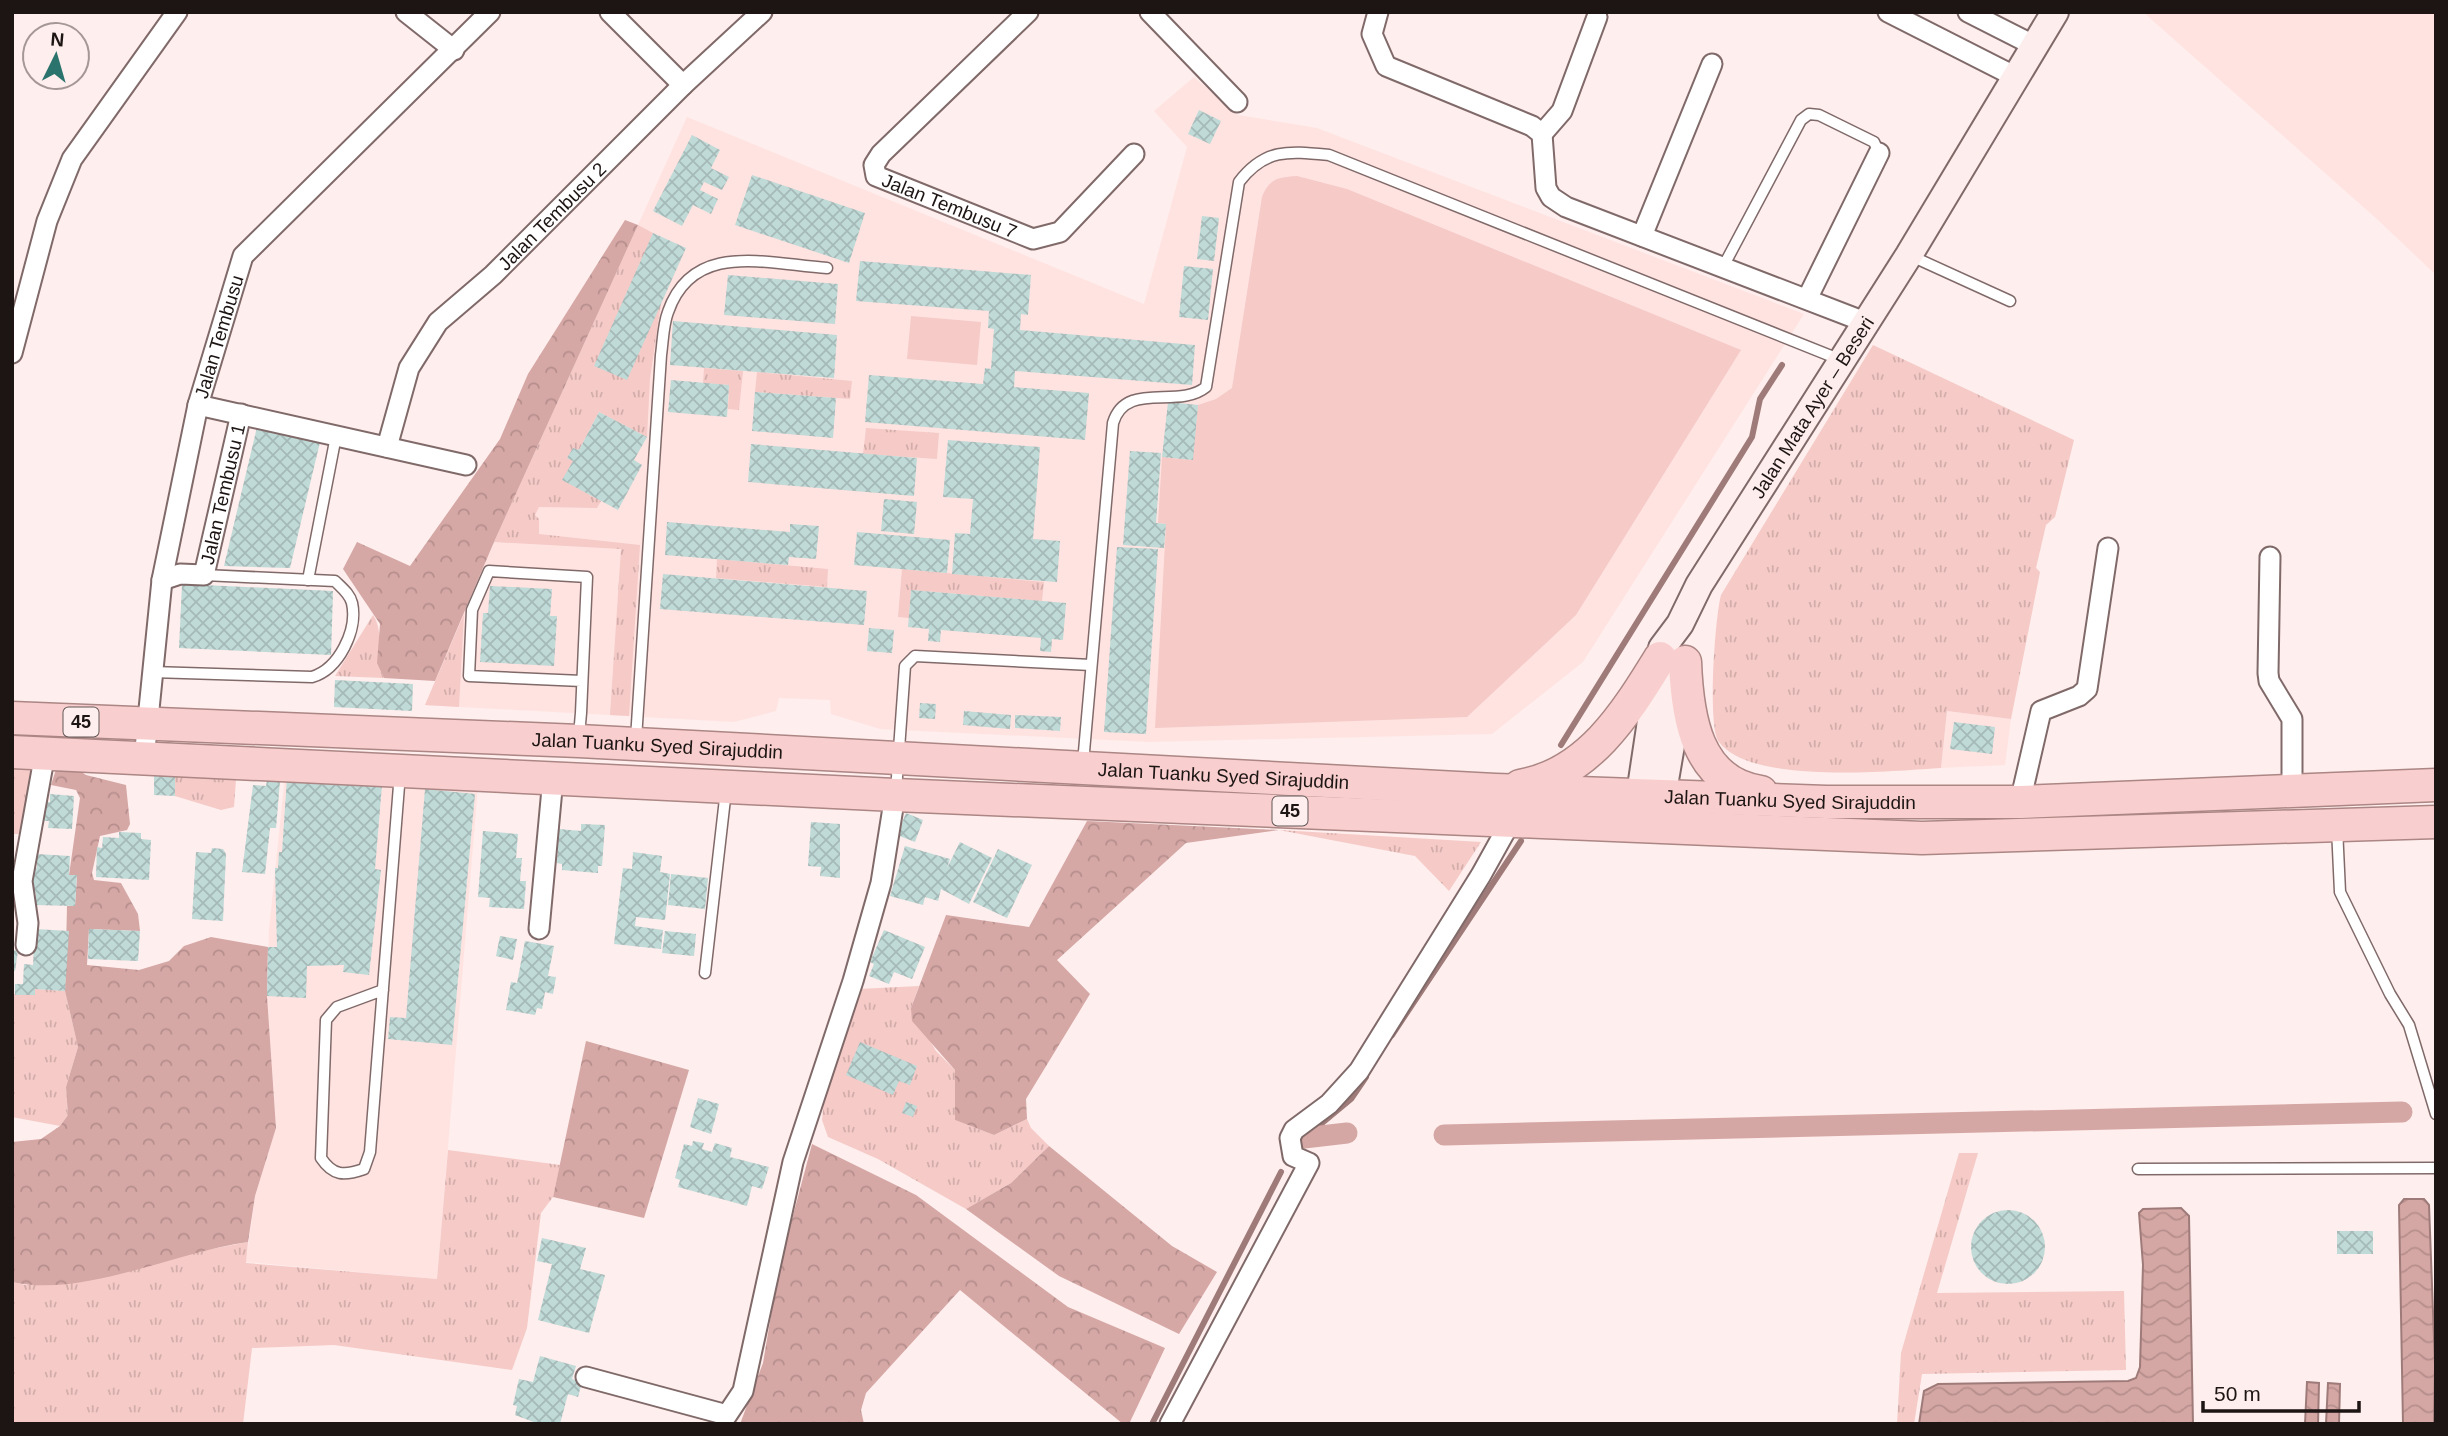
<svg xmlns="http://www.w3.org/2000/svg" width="2448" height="1436" font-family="Helvetica,sans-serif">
<defs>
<pattern id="grass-tufts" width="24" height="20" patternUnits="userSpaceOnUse" patternTransform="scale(1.75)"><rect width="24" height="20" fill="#f5cac7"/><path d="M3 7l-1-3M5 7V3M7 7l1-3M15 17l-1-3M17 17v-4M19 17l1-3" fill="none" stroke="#d2adaa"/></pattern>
<pattern id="forest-crowns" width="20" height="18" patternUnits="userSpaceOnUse" patternTransform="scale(1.75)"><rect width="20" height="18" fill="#d5a7a5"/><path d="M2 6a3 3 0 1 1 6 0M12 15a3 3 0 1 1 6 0" fill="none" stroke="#b68f8d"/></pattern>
<pattern id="water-waves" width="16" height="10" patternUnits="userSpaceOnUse" patternTransform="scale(1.75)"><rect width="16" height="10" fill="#d5a7a4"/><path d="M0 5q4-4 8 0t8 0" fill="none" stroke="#b68f8c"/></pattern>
<pattern id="building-cross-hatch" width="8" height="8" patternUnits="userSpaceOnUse" patternTransform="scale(1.75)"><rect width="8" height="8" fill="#c0dad7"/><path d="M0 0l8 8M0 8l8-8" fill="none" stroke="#a5bab8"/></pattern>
</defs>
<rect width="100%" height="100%" fill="#feeeed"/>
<g fill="#ffe3e1">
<polygon points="2143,12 2436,12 2436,275 2378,220"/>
<polygon points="1194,77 1238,115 1317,128 1804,314 1583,662 1492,734 1148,742 900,730 880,729 831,714 830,700 779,698 776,711 734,722 425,705 494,542 687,117 1144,304 1187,147 1154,111"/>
<polygon points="1947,711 2011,719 2005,765 1941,768"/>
<polygon points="285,776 478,786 437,1279 246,1262 255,1196 276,1128 267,996 269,929"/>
</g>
<g fill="url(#grass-tufts)">
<polygon points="638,225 653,233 661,303 650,379 647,437 599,412 579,450 573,448 568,458 573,461 563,480 601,501 597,508 539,507 535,515 539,519 539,534 640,545 629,716 610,715 621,549 494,542"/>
<path d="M1873,345L2074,440L2055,517L2046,525L2036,568L2040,572L2011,719L1947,711L1941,768C1891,771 1751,785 1719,742C1707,727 1715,617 1721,595Z"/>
<polygon points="704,368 743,371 739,410 728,409 729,385 703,383"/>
<polygon points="757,372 852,381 850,399 755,392"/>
<polygon points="866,428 939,433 937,459 863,454"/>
<polygon points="717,559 828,569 827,587 716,578"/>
<polygon points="902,569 1044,582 1042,601 911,590 909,618 898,617"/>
<polygon points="464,614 459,707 425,705"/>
<path d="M373,615C386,634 373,655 384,678L335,676Z"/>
<polygon points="12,764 37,765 29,834 12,834"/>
<polygon points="175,774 236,779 234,807 221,810 175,796"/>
<polygon points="1279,830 1481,842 1449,891 1415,856"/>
<polygon points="919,986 911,1008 936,1051 955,1070 955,1120 994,1135 1027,1119 1031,1128 1049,1146 1011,1183 966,1209 878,1159 828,1137 822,1120 824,1100 859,989"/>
<polygon points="35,989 65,991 78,1047 66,1087 68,1115 60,1126 12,1117 12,994 35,995"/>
<polygon points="448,1150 560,1165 553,1197 541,1213 527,1328 512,1370 334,1345 252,1348 243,1424 12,1424 12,1282 26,1285 248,1242 246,1263 437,1279"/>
<polygon points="1959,1153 1978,1153 1937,1293 2124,1291 2126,1370 1922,1374 1914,1424 1897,1424 1901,1353"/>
</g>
<g fill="url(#forest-crowns)">
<polygon points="625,220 638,225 494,542 435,681 384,678 377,663 380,624 343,569 357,542 410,566 500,439 528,374"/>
<path d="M58,763L71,765L86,775L126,785L130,824L127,830L100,836L92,873L94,880L121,883L138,914L140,931L89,929L87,965L139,970L169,961L184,946L211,937L268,947L267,996L276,1128L255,1196L248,1242C176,1252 82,1298 12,1282V1142L41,1139L60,1126L68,1115L66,1087L78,1047L65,991L67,906H75L77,876L69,875L80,798L76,790L51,785Z"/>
<polygon points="1087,821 1279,830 1186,843 1057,960 1090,994 1026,1099 1027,1119 994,1135 955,1120 955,1070 912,1021 911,1008 946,915 1029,927"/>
<polygon points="586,1041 689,1070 644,1218 553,1197"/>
<polygon points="812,1144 916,1195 1068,1307 1165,1348 1129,1424 1123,1424 960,1290 866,1393 861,1410 864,1424 740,1424 763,1363 779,1268"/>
<polygon points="1049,1146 1172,1246 1217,1272 1179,1334 1059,1276 966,1209 1011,1183"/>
</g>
<g fill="#f5cac7">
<path d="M1297,176L1347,189L1741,350L1576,615L1467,717L1155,728L1166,524L1158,523L1162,457L1192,460L1198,405L1216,399L1232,388L1262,197C1269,179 1278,177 1297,176Z"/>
<polygon points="911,316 981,322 977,365 907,359"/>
</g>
<g fill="url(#water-waves)" stroke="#9e7b79" stroke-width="2">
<polygon points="2404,1199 2424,1199 2429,1205 2435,1365 2434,1424 2403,1424 2399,1205"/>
<polygon points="2181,1208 2189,1216 2193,1424 1919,1424 1924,1391 1938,1384 2128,1381 2136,1378 2140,1367 2143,1265 2139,1213 2143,1209"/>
<polygon points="2307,1382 2319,1383 2318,1424 2305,1424"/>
<polygon points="2328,1383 2340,1384 2339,1424 2326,1424"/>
</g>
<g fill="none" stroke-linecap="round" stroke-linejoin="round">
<g stroke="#9e7b79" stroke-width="6">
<polyline points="1561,745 1752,437 1760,399 1782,365"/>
<polyline points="1392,1035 1521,841"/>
<polyline points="1304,1138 1351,1099 1366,1077"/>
<polyline points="1152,1424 1281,1172"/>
</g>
<g stroke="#d5a7a4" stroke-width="21">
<polyline points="1444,1135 2402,1112"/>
<polyline points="1304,1138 1347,1133"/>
</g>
</g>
<g fill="url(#building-cross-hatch)">
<polygon points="1199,110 1221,121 1210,144 1188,134"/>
<polygon points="692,135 720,150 711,168 729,177 722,190 704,182 700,190 718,199 711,214 693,205 682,226 653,211"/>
<polygon points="752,175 865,213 849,263 735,225"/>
<polygon points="1202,216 1219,218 1214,261 1197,259"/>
<polygon points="653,233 686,248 627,380 594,366"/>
<polygon points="860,261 1031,275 1028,315 1021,314 1020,330 1195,345 1192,385 1015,371 1014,387 1089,393 1085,440 865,422 869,375 983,384 985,368 991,369 994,329 988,328 989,311 856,301"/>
<polygon points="1184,266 1213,269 1208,320 1179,317"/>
<polygon points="728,275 838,284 835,324 724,315"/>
<polygon points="673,321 837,335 834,378 670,365"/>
<polygon points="671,380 729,385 727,417 668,412"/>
<polygon points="755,392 836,398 833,438 752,431"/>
<polygon points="1168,402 1198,405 1193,460 1162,457"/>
<polygon points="599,412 647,437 634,460 642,465 618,510 562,480 573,461 567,458 573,448 579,450"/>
<polygon points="257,427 320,442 290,568 224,566"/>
<polygon points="948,440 1040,447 1033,539 1060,541 1057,582 952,574 955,533 970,534 973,499 943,497"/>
<polygon points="751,444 917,458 914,496 748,482"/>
<polygon points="1130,451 1161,453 1156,523 1166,524 1164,548 1123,545"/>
<polygon points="884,499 917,502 914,534 881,531"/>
<polygon points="667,522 790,532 790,524 819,526 816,559 789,557 788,565 665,555"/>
<polygon points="857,532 950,540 947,573 854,565"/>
<polygon points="1117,547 1158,549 1146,734 1104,732"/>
<polygon points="663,574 867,591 864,625 660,609"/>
<polygon points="182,584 333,591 331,655 179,648"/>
<polygon points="490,586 552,589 550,616 557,616 554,666 480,662 483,613 488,613"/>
<polygon points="911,590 1066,603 1063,640 1052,639 1051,652 1040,651 1041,638 941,630 940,642 928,641 929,629 908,627"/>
<polygon points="869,628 894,630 892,653 867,651"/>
<polygon points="335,680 413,684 412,711 334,707"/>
<polygon points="920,703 936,704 935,719 919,718"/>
<polygon points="964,711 1011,715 1010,729 963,725"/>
<polygon points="1015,715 1061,717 1060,731 1015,728"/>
<polygon points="1954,722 1995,727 1992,754 1950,749"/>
<polygon points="154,773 175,774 175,796 154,795"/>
<polygon points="287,778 382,785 375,869 381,870 369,975 343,972 344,965 307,966 306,998 267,996 268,947 277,947 275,868 278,868 279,852 282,852"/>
<polygon points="267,780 280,781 276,828 270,828 265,874 242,872 253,785 266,786"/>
<polygon points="425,789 475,794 452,1045 388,1039 390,1017 406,1018"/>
<polygon points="50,794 74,796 72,829 48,828 49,821 42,821 43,802 50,802"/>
<polygon points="906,813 923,820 915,842 897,835"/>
<polygon points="811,822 840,824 840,878 820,876 821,867 808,866"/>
<polygon points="581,824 605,825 602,866 598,866 598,873 562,870 562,864 557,863 559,829 581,831"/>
<polygon points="483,831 518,834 516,858 522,858 520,881 526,881 524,909 489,907 490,898 478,897"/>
<polygon points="119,832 141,833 141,839 151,840 149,880 96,877 97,847 102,848 103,837 119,838"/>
<polygon points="960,842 992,858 969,904 941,889 938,901 925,897 923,905 890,896 905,846 950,859 947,868"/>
<polygon points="212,848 223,849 226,854 223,921 192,919 196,852 211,853"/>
<polygon points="998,849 1032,865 1007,918 973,902"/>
<polygon points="633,852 662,856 660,872 670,874 665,920 636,917 635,926 663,930 661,949 614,944 623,868 632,869"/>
<polygon points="37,854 70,856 69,875 77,875 75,906 35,905 36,893 27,892 28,868 37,868"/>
<polygon points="671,874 708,878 705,909 668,905"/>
<polygon points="35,929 69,931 65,991 35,989 35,995 15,995 15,984 23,984 24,964 33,965"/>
<polygon points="89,929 140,931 138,961 88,959"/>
<polygon points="884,930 925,947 912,979 894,972 889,984 869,976 874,964 870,962"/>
<polygon points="665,931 696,934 694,956 662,953"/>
<polygon points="500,936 517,939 513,960 496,956"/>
<polygon points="525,941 554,946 548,976 556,977 553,994 545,992 542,1009 537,1008 535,1015 506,1010 511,982 517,983"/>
<polygon points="12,950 18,951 15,971 12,971"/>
<polygon points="860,1042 917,1066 910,1085 899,1081 893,1095 846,1075"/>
<polygon points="698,1098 719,1104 711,1134 690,1127"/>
<polygon points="906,1102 917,1106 913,1117 902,1113"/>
<polygon points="693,1141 704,1143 702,1149 712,1152 715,1143 732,1148 730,1157 769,1167 762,1189 752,1186 747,1206 678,1187 680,1180 675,1178 684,1144 692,1146"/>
<circle cx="2008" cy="1247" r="37"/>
<rect x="2337" y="1231" width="36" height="23"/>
<polygon points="542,1238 586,1248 580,1269 605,1275 589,1333 538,1320 552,1264 537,1261"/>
<polygon points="540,1356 576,1366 572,1379 582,1382 578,1397 568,1394 560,1424 539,1424 515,1415 517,1406 513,1405 519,1379 533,1382"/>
</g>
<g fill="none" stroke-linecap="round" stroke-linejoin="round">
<g stroke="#806a69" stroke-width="13">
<g id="service">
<polyline points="1909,255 2010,301"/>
<polyline points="1723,267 1801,120 1809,114 1819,115 1874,142 1879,153"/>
<polyline points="308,580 336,436"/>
<path d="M152,672L312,677C339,669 358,630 352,603C350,594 342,588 335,581L204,575"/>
<polyline points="579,735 581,713 587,577 489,571 472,610 469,676 582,681"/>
<path d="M636,739L661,355C663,341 663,325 668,312C693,240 767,264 827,268"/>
<path d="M1083,763L1113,423C1126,380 1178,410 1206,387L1239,182C1265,148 1289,151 1329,155L1841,360"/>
<polyline points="896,791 905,666 915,656 1091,665"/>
<polyline points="2337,828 2340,892 2390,994 2409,1025 2436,1114"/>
<polyline points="705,973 726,790"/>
<path d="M383,990L337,1007L326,1020L321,1158C333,1176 344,1176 364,1169L370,1152L400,773"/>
<polyline points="2138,1169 2436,1168"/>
</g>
</g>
<g stroke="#806a69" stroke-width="23">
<g id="minor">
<polyline points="406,12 454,50"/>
<polyline points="610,12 683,85"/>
<path id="s1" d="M1028,12L881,154L874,165L876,176L1033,239L1060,232L1134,154"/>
<polyline points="1150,12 1237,102"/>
<polyline points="1378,12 1372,34 1386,66 1532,126 1542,134 1546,188 1551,197 1566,207 1865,322"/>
<polyline points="1888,12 2016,77"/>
<polyline points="1968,12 2035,46"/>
<polyline points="1542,134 1562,111 1597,17"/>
<polyline points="1642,236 1712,64"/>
<polyline points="1807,299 1879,153"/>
<polyline points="12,353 47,221 72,159 177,12"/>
<polyline points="198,405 466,465"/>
<path id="s2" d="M387,447L409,368L438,322L493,275L683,85L762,12"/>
<polyline points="2270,557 2268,673 2269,681 2292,719 2292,791"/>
<path id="s3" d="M162,580L180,574L204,575L241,414"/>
<path id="s4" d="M144,759L162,580L198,405L243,256L490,12"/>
<polyline points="2020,802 2041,711 2079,696 2087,689 2108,548"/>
<polyline points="539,929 553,778"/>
<polyline points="26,945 28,923 22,881 45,753"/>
<polyline points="586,1377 727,1415 743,1391 793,1162 853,981 881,883 895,795"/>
<polyline points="1170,1424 1309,1163 1293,1156 1290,1138 1294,1130 1329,1104 1359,1071 1481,875 1511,821"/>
</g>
</g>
<g stroke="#806a69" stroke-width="30">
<g id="secondary">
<path id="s5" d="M1637,814L1662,648L1680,624L1699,585L1909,255L2055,12"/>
<polyline points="1659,815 1682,681"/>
</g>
</g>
<g stroke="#ab8684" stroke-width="35">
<g id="trunk">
<path d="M1685,662C1687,716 1696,783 1761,792"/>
<path id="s6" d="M12,718L579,741L1495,790L1826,802H2020L2436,785"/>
<polyline points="12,752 895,795 1922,838 2436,822"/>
<path d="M1520,786C1589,774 1626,713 1660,658"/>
</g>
</g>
<use href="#service" stroke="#fff" stroke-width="10"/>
<use href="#minor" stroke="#fff" stroke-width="19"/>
<use href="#secondary" stroke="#fdedec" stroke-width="26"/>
<use href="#trunk" stroke="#f8cfce" stroke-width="32"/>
</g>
<g text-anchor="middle" stroke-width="6" stroke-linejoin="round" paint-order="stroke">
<g fill="#feeeed" stroke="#605655" stroke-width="2">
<rect x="63.5" y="707.5" width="35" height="29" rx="5"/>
<rect x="1272.5" y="796.5" width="35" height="29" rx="5"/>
</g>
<g font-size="18" font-weight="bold" fill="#1d1514">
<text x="81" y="728">45</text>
<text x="1290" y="817">45</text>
</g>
<g font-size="19" fill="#1d1514" stroke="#feeeed">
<text dy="7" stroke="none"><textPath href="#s1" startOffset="308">Jalan Tembusu 7</textPath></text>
<text dy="7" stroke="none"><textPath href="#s2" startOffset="292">Jalan Tembusu 2</textPath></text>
<text dy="7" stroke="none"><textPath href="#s4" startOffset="430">Jalan Tembusu</textPath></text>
<text dy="7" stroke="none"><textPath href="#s5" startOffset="452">Jalan Mata Ayer – Beseri</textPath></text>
<text dy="7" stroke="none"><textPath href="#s3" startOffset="126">Jalan Tembusu 1</textPath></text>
<text dy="7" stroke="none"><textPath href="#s6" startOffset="646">Jalan Tuanku Syed Sirajuddin</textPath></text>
<text dy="7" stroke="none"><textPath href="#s6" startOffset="1213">Jalan Tuanku Syed Sirajuddin</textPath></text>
<text dy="7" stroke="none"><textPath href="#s6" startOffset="1780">Jalan Tuanku Syed Sirajuddin</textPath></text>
</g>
</g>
<rect width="2448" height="1436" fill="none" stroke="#1d1514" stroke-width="28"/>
<g transform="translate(56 56) rotate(5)"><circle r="33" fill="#feeeed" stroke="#a49796" stroke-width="2"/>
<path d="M0-5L12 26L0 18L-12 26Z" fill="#2b736d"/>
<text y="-10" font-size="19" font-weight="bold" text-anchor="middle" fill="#1d1514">N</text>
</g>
<path d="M2203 1401v10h156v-10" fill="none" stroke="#1d1514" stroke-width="3.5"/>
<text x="2214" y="1401" font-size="21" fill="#1d1514" stroke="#feeeed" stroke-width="5" paint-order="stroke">50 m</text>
</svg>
